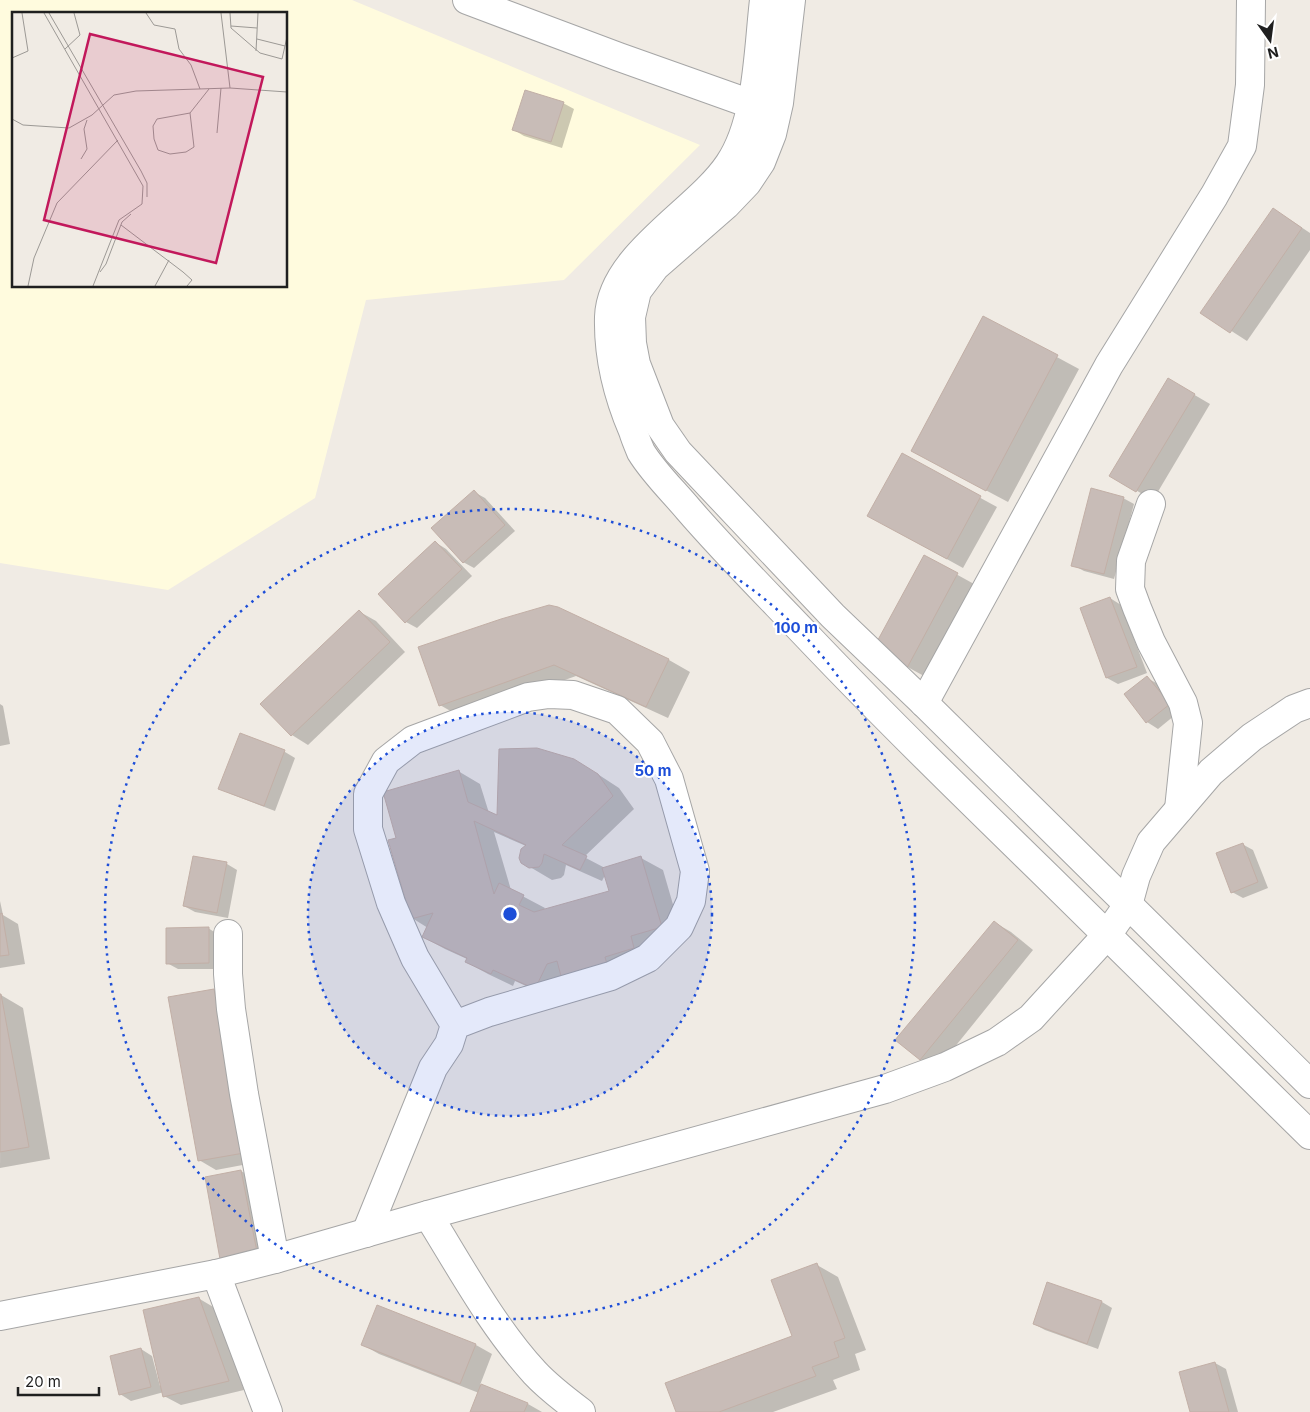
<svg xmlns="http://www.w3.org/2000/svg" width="1310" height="1412" font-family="Inter,sans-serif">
<rect width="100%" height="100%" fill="#f0ebe4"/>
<path fill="#fffbde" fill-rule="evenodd" d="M0,0H352L700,145L564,280L366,300L315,498L168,590L0,563ZM14,14H286V286H14Z"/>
<g fill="#0003" fill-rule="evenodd">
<polygon points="563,103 574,109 562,148 524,136 514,130"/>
<polygon points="1289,219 1310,233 1310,250 1247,341 1202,312"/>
<polygon points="983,317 1079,369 1008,502 912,451"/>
<polygon points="1169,380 1210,404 1153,500 1111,476"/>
<polygon points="902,455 997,507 963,568 885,525"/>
<polygon points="474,492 485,498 515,531 474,568 463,562"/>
<polygon points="1123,498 1134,504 1114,579 1084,571 1073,565"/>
<polygon points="435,542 446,549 472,576 417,628 406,622"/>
<polygon points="925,557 974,584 924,676 891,658"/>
<polygon points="1110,598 1121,605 1147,673 1118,684 1107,678"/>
<polygon points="558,608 669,660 690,672 668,718 576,676 461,717 440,705"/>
<polygon points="360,612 376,621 405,652 308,745 292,735"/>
<polygon points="1147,678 1158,684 1180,711 1158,729 1147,722 1125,695"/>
<polygon points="0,704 3,706 10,744 0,746"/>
<polygon points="241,735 285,752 295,758 275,811 231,794 220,788"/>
<path d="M458,771L480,784L489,813L499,817L596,773L619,788L634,809L584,857L605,868L641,858L663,870L683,939L557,1000L515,981L513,986L488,974L466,962L467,959L445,949L423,937L428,928L412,918L398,839ZM494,832L526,846L530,867L552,880L561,878L564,875L566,865L602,881L605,875L610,892L543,911L545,908L511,890Z"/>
<polygon points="1242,844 1253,850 1268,888 1243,898 1232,892"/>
<polygon points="227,864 237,870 228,918 195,912 184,906"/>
<polygon points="0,901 3,915 18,924 25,964 0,968"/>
<polygon points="994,922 1011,932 1033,950 937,1069 920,1059"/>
<polygon points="208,928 219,935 219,969 178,969 167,963"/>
<polygon points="214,990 230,1000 259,1162 216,1170 199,1160"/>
<polygon points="1,995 23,1008 50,1159 0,1168"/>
<polygon points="241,1171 252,1177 267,1258 232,1264"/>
<polygon points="817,1265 838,1277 866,1350 855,1354 860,1370 833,1380 837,1389 773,1412 677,1412 794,1337"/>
<polygon points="1048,1284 1102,1302 1112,1308 1098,1349 1045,1330 1034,1324"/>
<polygon points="198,1298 215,1308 244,1390 181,1405 164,1396 164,1392 131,1401 120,1394 141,1349 152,1356 160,1386 162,1386"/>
<polygon points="363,1345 476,1345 492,1354 480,1385 528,1404 542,1412 472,1412 479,1393 379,1354"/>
<polygon points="1215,1363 1226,1369 1238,1412 1192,1412"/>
</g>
<g fill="#c8bcb7" stroke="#c2afa6">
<polygon points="525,90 564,102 551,142 512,130"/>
<polygon points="1273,208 1302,228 1230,333 1200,313"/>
<polygon points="983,316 1058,355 986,491 911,451"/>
<polygon points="1168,378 1195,394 1136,492 1109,476"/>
<polygon points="902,453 981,496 947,559 867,516"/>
<polygon points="1091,488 1124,497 1104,574 1071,566"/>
<polygon points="474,490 505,525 463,563 431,528"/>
<polygon points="435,541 462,569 405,623 378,594"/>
<polygon points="924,555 958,573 907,668 873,649"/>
<polygon points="1110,597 1137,667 1106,678 1080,608"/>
<polygon points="549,605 558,607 669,659 646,707 554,665 439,706 418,647 501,619"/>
<polygon points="359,610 390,642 291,736 260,704"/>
<polygon points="1147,676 1170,704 1146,723 1124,694"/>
<polygon points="240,733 285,750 264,806 218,789"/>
<polygon points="537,748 574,759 598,774 613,796 562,845 587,856 580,870 544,854 542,863 539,867 529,868 521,863 519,858 521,849 526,845 474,821 494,894 499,883 524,895 519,905 534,912 609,891 602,868 641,856 662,927 631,936 634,948 605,957 608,968 561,976 557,961 547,964 535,989 493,970 491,974 465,962 467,958 422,937 433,913 411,919 388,840 396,838 383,792 459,770 468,802 497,815 499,749"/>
<polygon points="1243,843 1258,882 1231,893 1216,853"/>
<polygon points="193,856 227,862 217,913 183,906"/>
<polygon points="2,913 9,955 0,956 0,914"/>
<polygon points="994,921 1018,940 920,1060 895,1040"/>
<polygon points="209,927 209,963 166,964 166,928"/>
<polygon points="214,989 244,1153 198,1161 168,997"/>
<polygon points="0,994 1,994 29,1147 0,1152"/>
<polygon points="241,1170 257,1252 220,1259 205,1177"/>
<polygon points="817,1263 845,1338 834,1342 839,1357 812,1367 816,1376 719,1412 676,1412 665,1383 792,1336 771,1280"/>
<polygon points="1047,1282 1102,1301 1087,1344 1033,1324"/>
<polygon points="199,1297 229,1381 163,1397 143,1310"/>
<polygon points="377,1305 476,1344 460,1384 361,1345"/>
<polygon points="141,1348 151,1387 119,1395 110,1356"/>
<polygon points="1215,1362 1229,1412 1190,1412 1179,1372"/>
<polygon points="481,1384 528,1403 524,1412 470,1412"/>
</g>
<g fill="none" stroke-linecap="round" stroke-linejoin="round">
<g stroke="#a6a6a6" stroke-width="30">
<g id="minor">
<polyline points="467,0 619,57 751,104"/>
<path d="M764,0C758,51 758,121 729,164C697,212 611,255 609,317C608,356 618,396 633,431C635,438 638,445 641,452C654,473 672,490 688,509C726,553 768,595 808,637C886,719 967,798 1048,877C1135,963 1223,1049 1310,1135"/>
<polyline points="791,0 779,103 772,134 761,162 747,183 726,205 655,267 637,291 631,317 632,343 636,364 660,426 678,452 833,616 924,703 1310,1084"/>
<polyline points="1151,504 1131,561 1130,589 1137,608 1151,642 1183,703 1188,723 1179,809"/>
<polyline points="924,703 1109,365 1214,196 1242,146 1250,85 1251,0"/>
<polyline points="228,934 228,974 231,1009 244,1094 275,1259"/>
<path d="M428,1215C461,1268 492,1326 535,1373C549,1388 565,1400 581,1412"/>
<polyline points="366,1233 433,1068 449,1044 455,1025 489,1012 611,976 648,958 679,927 691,901 695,871 669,779 650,742 617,710 573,695 549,694 528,697 413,740 386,761 368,794 368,829 391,903 415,958 455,1025"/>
<polyline points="216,1274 268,1412"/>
<polyline points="0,1316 216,1274 275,1259 428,1215 885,1089 945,1067 997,1042 1031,1018 1107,935 1128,905 1136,876 1151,842 1211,772 1252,737 1294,709 1310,703"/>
</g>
</g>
<use href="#minor" stroke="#fff" stroke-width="28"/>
</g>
<circle cx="510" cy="914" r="202" fill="#1d4ed8" fill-opacity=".12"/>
<g fill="none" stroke="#1d4ed8" stroke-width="2.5" stroke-dasharray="2.5 5">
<circle cx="510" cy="914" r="202"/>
<circle cx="510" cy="914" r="405"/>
</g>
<g transform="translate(12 12)">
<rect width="275" height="275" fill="#f0ebe4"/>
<path fill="none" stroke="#9c9995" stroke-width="1" d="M32,1L131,174L130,192L107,208L81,274M37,1L129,159L135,171V185M134,1L142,13L163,17L167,37L179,53L188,77M209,1L218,76M218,1L219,16L248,41L270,47L275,25M219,14L245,16M245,27L273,34M53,37L68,23L62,1M244,39L246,1M0,46L16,39L10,1M178,101L182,135L174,140L158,142L146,138L142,127L141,114L145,107L178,101L197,77M0,107L11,113L57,116L80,103L102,83L124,79L218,76L275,80M205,121L209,76M69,147L75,137L72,117L75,108M109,213L171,260L180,268L175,274M88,260L94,252L110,210L119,202M16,274L22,246L45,191L106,128M143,274L157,248"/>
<path fill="#c2185b" fill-opacity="0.15" stroke="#c2185b" stroke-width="2.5" d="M78,22L251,65L204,251L32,208Z"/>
<rect width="275" height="275" fill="none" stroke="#1f1f1f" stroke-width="2.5"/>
</g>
<circle cx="510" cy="914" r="8" fill="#1d4ed8" stroke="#fff" stroke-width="2.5"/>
<g font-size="15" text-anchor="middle" font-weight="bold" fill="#1d4ed8" stroke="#fff" stroke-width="4" stroke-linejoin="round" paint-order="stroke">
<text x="796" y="633">100 m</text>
<text x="653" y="776">50 m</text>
</g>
<g transform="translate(1270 40) rotate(166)" stroke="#ffffff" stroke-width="4" paint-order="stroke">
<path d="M0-4L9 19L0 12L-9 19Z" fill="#1f1f1f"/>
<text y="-8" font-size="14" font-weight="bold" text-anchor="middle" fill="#1f1f1f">N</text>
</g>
<path d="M18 1387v8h81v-8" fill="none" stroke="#1f1f1f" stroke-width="2.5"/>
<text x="25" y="1387" font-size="15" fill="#1f1f1f" stroke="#ffffff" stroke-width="4" paint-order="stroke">20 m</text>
</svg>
